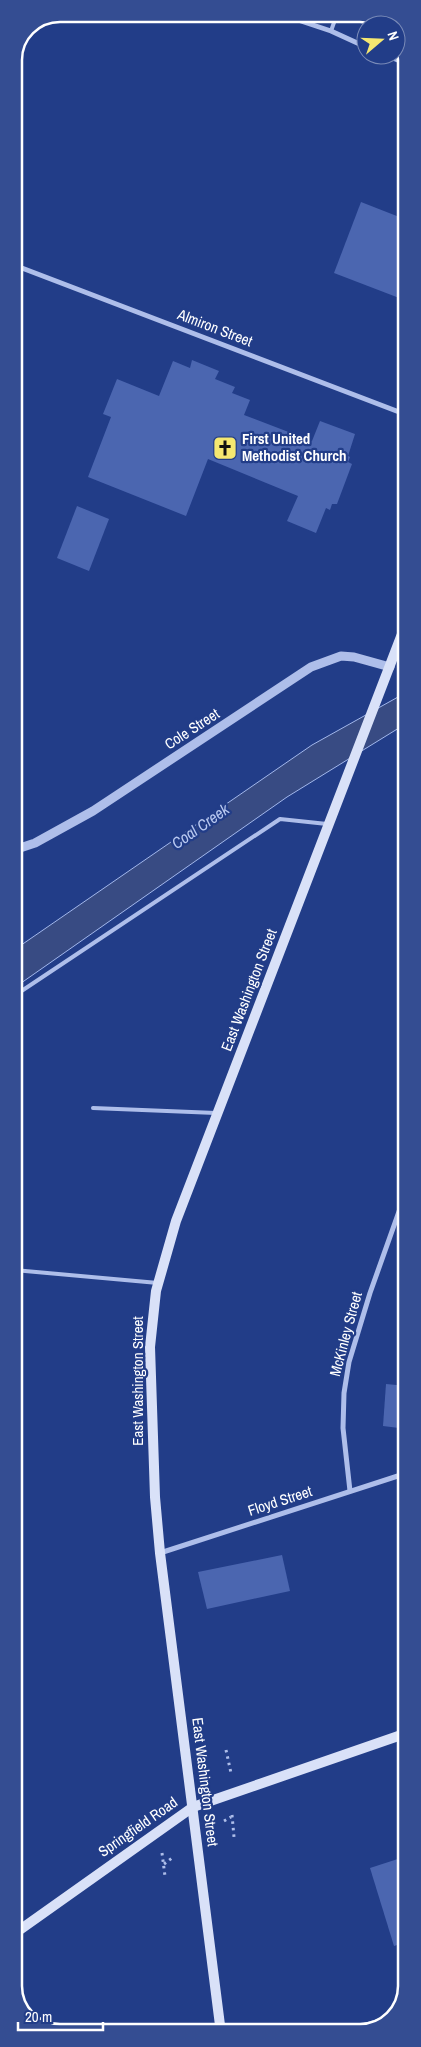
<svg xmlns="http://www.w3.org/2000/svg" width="421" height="2047" font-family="'Archivo Narrow',sans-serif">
<rect width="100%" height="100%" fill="#223d88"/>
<polygon fill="#384b83" stroke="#a2b7eb" points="407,692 407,723 287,797 14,988 14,950 312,745"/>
<g fill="#4b66b0">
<polygon points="361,202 407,220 407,301 334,273"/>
<polygon points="192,360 219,371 215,379 235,387 232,393 250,400 244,415 312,441 320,421 355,434 348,456 350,457 348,462 352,464 337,504 332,504 330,510 326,508 316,533 287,521 298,496 208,459 186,516 88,477 111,417 103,414 117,379 159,396 173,361 190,368"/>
<polygon points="77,506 109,519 89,571 57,558"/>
<polygon points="386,1384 407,1386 407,1429 383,1426"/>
<polygon points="282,1555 290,1591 207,1609 198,1572"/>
<polygon points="407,1856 407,1942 394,1946 370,1868"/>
</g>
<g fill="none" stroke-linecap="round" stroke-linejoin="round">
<g stroke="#aebeea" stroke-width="3" stroke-dasharray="2.5 4" stroke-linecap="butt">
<polyline points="226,1750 231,1773"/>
<polyline points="232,1815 234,1837"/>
<polyline points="224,1821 231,1817"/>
<polyline points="162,1853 165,1876"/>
<polyline points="164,1864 172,1858"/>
</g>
<g stroke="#aebeea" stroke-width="4">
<polyline points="331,31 337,14"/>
<polyline points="14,996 280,819 327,824"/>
<polyline points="93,1108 216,1113"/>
<polyline points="14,1270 158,1283"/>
<polyline points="336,2033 396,2016"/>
</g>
<g stroke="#aebeea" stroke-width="5">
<polyline points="280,14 331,31 366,47"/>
<polyline points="386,55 407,64"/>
<polyline points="14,265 407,415"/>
<polyline points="350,1491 343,1428 344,1393 349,1362 370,1293 407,1189"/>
<polyline points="160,1553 407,1473"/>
</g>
<polyline stroke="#aebeea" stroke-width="9" points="14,850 35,843 93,811 311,667 341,656 354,657 390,667"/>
<g stroke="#d9e1f8" stroke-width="10">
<polyline points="14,1934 193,1807 407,1733"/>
<polyline points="221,2033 160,1553 155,1497 150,1347 156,1291 176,1221 407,621"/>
</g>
</g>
<defs>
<g id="church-square" transform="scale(1.25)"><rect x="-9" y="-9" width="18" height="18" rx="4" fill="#f5e770" stroke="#223d88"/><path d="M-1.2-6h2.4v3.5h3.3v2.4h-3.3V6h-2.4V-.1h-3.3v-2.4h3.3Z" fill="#111"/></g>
</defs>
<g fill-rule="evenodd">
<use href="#church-square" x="225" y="448"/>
</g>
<g text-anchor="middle" stroke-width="4.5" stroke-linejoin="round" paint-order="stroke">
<g font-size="15" fill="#fff" stroke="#223d88">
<text transform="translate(215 328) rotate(21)" y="5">Almiron Street</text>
<text transform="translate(192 729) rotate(-33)" y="5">Cole Street</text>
<text transform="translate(249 990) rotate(-69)" y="5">East Washington Street</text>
<text transform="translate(346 1334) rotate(-75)" y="5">McKinley Street</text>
<text transform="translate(138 1381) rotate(-90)" y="5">East Washington Street</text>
<text transform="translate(280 1501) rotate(-18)" y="5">Floyd Street</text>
<text transform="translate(205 1782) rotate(83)" y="5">East Washington Street</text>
<text transform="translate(138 1827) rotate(-35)" y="5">Springfield Road</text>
</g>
<g font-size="15" font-weight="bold" fill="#fff" stroke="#223d88" text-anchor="start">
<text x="242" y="444">First United<tspan x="242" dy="17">Methodist Church</tspan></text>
</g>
<g font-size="16" font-style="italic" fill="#b9c9f1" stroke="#223d88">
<text transform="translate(200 826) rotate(-35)" y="6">Coal Creek</text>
</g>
</g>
<path d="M0 0H421V2047H0ZM60 22H360A38 38 0 0 1 398 60V1986A38 38 0 0 1 360 2024H60A38 38 0 0 1 22 1986V60A38 38 0 0 1 60 22Z" fill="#344d92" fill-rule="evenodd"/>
<path fill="none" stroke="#fff" stroke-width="2.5" d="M60 22H360A38 38 0 0 1 398 60V1986A38 38 0 0 1 360 2024H60A38 38 0 0 1 22 1986V60A38 38 0 0 1 60 22Z"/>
<g transform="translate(381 40) rotate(71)"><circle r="24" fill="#223d88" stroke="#7a8bb8"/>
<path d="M0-4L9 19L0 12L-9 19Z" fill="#f5e770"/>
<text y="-8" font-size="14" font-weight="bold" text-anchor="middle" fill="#ffffff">N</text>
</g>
<path d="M18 2022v8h85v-8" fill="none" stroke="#ffffff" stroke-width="2.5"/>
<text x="25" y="2022" font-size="15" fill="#ffffff" stroke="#223d88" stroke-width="4" paint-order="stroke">20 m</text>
</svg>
